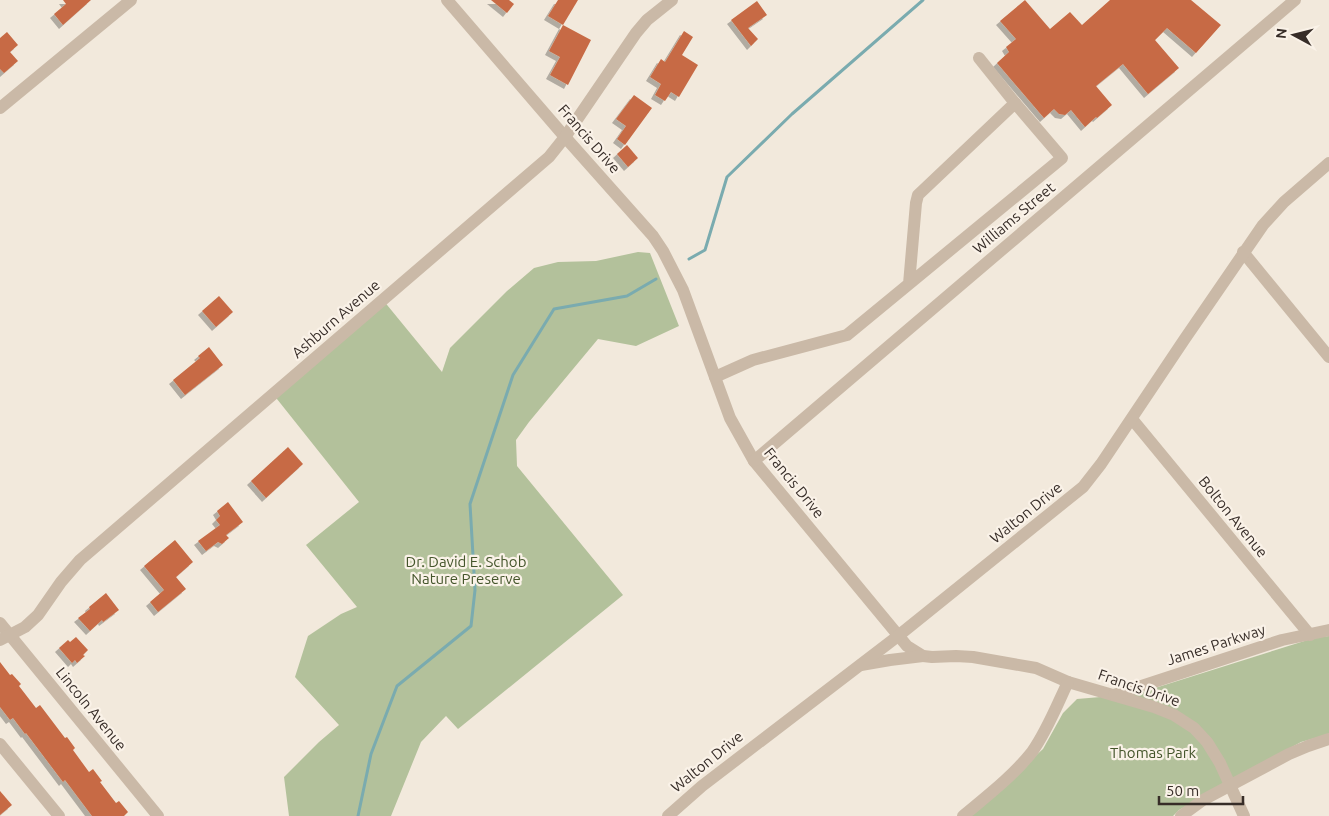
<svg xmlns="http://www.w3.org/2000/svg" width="1329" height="816" font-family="Ubuntu,sans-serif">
<defs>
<filter id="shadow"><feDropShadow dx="-4" dy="4" stdDeviation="0" flood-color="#0004"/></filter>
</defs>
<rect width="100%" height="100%" fill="#f2e9dc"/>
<g fill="#b3c19b">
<polygon points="638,252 650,253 679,326 636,346 598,339 529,422 516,440 517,466 623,595 458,729 446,716 421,742 391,816 289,816 284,777 319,742 339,725 295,677 308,636 341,614 357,607 306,545 359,502 273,394 383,300 442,372 450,348 507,291 534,268 558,262 596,261"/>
<polygon points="1329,636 1329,734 1301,742 1179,810 1173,816 970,816 1043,749 1063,713 1077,699 1136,694 1314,638"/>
</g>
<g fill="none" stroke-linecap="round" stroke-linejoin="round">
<g stroke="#7aabaf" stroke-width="3">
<polyline points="689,259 705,250 727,177 792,114 923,0"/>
<polyline points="358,816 371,754 397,686 471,626 475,590 470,504 513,375 554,309 627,296 656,279"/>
</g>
</g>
<g fill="#c76b45" filter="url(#shadow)">
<polygon points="63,0 91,0 63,25 54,14 66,4"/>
<polygon points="491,0 509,0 514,4 507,13"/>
<polygon points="558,0 578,0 563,25 548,16"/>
<polygon points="1025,0 1050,29 1070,12 1082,25 1110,0 1191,0 1221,25 1196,53 1167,28 1155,40 1179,68 1148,94 1123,64 1096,86 1112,105 1097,118 1096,117 1085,127 1071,110 1065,115 1059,114 1054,109 1044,118 997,63 1009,52 1006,47 1016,39 1000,21"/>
<polygon points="757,1 767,15 748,28 758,39 751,46 731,20"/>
<polygon points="563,25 591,40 568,85 550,75 560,57 549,51"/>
<polygon points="684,31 693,37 682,55 698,65 679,97 671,92 665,101 655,95 661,84 650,77 661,59 665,62"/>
<polygon points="7,32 18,45 10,52 18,61 4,73 0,69 0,38"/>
<polygon points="634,95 652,108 625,145 617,139 626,126 616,119"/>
<polygon points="627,145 638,158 628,167 617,154"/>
<polygon points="219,296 233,312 216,327 202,311"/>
<polygon points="209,347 223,365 185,395 173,380 200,358 198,356"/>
<polygon points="288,447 303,464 266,498 251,481"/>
<polygon points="228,502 243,522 226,535 229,538 222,544 218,542 206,551 198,541 220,525 216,520 220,516 217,511"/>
<polygon points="175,540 193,562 176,577 186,589 158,612 150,602 164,590 144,566"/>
<polygon points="106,593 119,610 103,622 102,620 90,631 78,618 90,609 89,607"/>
<polygon points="76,637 88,650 83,655 85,656 77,663 75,660 72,663 59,648 68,640 70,642"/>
<polygon points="0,662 10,675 12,674 21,684 19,686 36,708 40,705 65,738 67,737 75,748 73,750 89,772 93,769 102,781 100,782 116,803 119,801 128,812 124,816 92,816 65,780 63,782 26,733 25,734 13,718 10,720 0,707"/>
<polygon points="0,791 12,805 0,815"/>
</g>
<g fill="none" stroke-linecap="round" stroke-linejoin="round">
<g stroke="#cab9a7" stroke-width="12">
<polyline points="447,0 565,137 653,236 663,251 683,290 730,418 754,461 907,646 923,656 932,657 956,656 973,657 1036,668 1068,682 1154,707 1174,715 1194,728 1207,742 1220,763 1244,816"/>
<polyline points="979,58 1015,103"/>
<polyline points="0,108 131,0"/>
<polyline points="1243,252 1329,357"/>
<polyline points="715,377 753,360 847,335 1062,158 1015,103 918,195 916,203 909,284"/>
<polyline points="1132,419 1310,635"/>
<polyline points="754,461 1295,0"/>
<polyline points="0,623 158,816"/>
<polyline points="0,640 25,627 38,615 61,582 80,560 549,157 565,137 636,33 647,20 672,0"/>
<polyline points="861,665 890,660 923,656"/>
<polyline points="1114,695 1282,640 1329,630"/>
<polyline points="0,744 59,816"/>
<polyline points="668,816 702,786 898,636 1083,487 1101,464 1184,340 1263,225 1284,202 1329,163"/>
<path d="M963,816C987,796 1013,776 1032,752C1047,731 1057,705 1068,682"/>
<polyline points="1181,816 1203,800 1289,754 1308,746 1329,739"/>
</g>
</g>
<g text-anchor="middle" stroke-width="4.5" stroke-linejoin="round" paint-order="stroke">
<g font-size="15" fill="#372d28" stroke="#faf2e8">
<text transform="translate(589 139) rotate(49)" y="5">Francis Drive</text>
<text transform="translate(1014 218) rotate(-40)" y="5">Williams Street</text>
<text transform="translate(336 319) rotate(-41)" y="5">Ashburn Avenue</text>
<text transform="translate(794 483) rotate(51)" y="5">Francis Drive</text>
<text transform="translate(1026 513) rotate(-39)" y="5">Walton Drive</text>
<text transform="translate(1233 517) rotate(51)" y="5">Bolton Avenue</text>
<text transform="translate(1216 645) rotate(-18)" y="5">James Parkway</text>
<text transform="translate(1139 688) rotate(19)" y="5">Francis Drive</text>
<text transform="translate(91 709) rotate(51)" y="5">Lincoln Avenue</text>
<text transform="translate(707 762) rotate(-39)" y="5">Walton Drive</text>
</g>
<g font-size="15" fill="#44552b" stroke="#faf2e8">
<text x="466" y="567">Dr. David E. Schob<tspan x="466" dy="17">Nature Preserve</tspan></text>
<text x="1153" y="758">Thomas Park</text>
</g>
</g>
<g transform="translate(1294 35) rotate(277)" stroke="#faf2e8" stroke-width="4" paint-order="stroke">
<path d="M0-4L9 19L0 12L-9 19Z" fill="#372d28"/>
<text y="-8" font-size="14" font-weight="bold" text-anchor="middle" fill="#372d28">N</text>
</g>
<path d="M1159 796v8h84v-8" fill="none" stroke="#372d28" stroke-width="2.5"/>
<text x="1166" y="796" font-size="15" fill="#372d28" stroke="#faf2e8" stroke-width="4" paint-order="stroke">50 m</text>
</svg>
